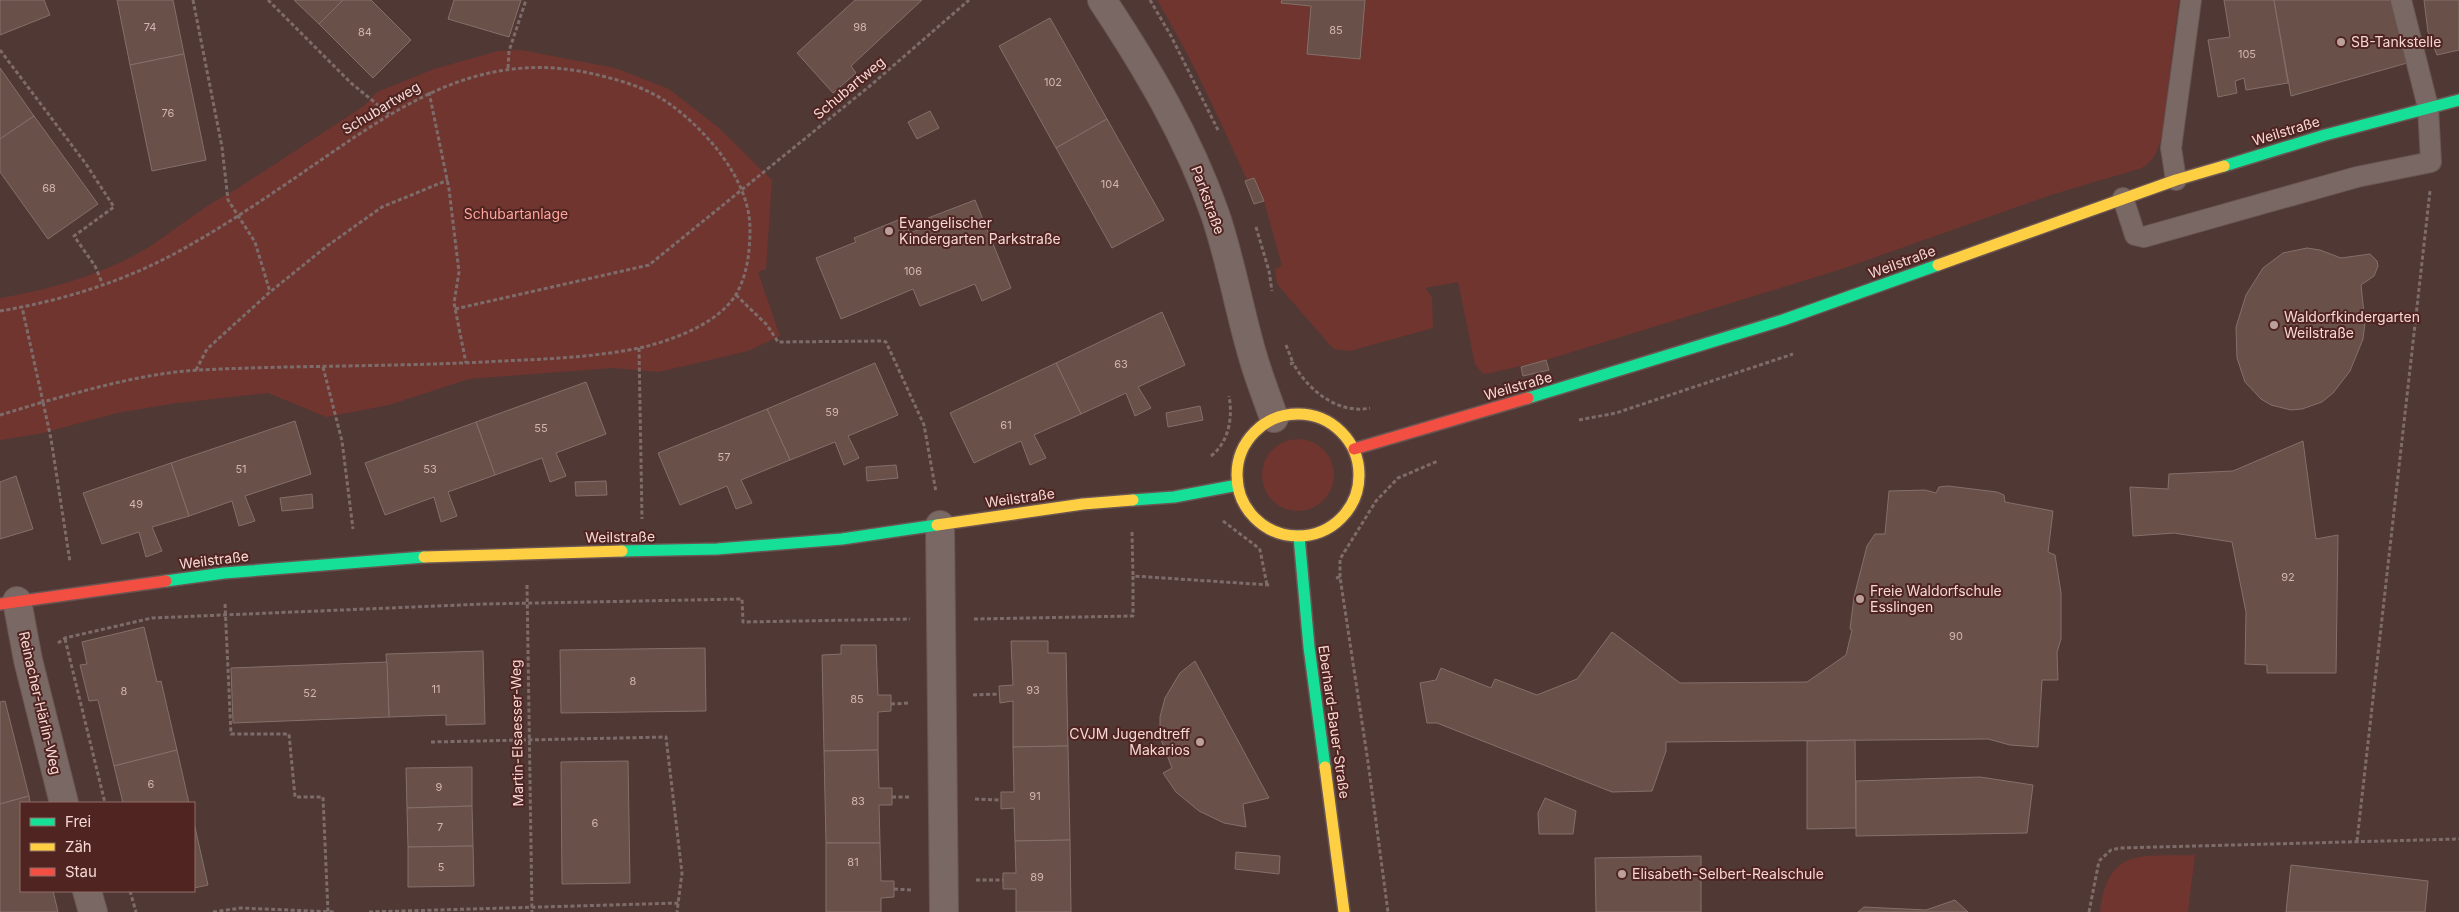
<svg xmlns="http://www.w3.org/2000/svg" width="2459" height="912" font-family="Inter,sans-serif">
<rect width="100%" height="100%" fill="#503835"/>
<g fill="#70352f">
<path d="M1157,0H2179L2162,134C2159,148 2155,160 2142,168L2054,194L1842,269L1546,360L1486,374L1482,373L1475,364L1458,282L1425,288L1432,297L1433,328L1350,351L1334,349L1329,344L1277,284L1275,269L1282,266L1264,201L1254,178L1247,180C1219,119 1192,58 1157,0Z"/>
<path d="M521,50L615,68L669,89L719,128L772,180L766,269L758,272L780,336L748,351L659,372L613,368L469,379L389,405L326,417L268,393L177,403L117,413L39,434L0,440V298C52,289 106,274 152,245C180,226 205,205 235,190L364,106L377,92L434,69L498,51Z"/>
<circle cx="1298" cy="475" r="36"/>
<path d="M2195,855L2188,912H2100C2108,846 2141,857 2195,855Z"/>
</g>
<g fill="#695048" stroke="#84706a">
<polygon points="0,0 44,0 50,15 0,35"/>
<polygon points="117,0 173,0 184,54 130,65"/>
<polygon points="294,0 343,0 319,24"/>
<polygon points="343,0 371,0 411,40 373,78 319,24"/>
<polygon points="454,0 521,0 509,37 448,19"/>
<polygon points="855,0 922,0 851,66 856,73 833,93 797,53"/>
<polygon points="1282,0 1365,0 1360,59 1307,54 1311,6 1281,3"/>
<polygon points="2224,0 2274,0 2288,83 2246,90 2244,78 2235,81 2237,93 2218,97 2208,40 2230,37"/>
<polygon points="2274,0 2392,0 2407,63 2291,96"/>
<polygon points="2424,0 2459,0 2459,50 2437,55 2428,32"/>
<polygon points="1050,18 1107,119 1056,148 999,46"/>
<polygon points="184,54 206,160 152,171 130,65"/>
<polygon points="0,68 34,116 0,139"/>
<polygon points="930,111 939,128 917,139 908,122"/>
<polygon points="34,116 98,204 48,239 0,172 0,139"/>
<polygon points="1107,119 1164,220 1112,248 1056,148"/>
<polygon points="1254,178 1264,201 1254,204 1245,181"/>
<polygon points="975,200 1011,288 982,301 975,284 920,306 913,289 841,319 816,258 856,242 854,238 903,218 910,233 930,225 928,218"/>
<polygon points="2307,248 2320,250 2341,258 2370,254 2377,261 2378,266 2374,276 2361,285 2365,323 2363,339 2350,371 2333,393 2322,402 2302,409 2291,410 2271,405 2261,399 2245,382 2237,358 2236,327 2246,295 2263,268 2283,253"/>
<polygon points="1162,312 1185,365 1138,387 1151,408 1135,416 1126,393 1081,414 1056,363"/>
<polygon points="1546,360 1549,370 1523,376 1521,367"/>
<polygon points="875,363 898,415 848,436 859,458 844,465 835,442 790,460 767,409"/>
<polygon points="1056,363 1081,414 1034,435 1046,458 1030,465 1021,441 974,463 950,413"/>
<polygon points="586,382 606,434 556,453 566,476 550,482 542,458 495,475 476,422"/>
<polygon points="1200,406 1203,420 1168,427 1166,413"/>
<polygon points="767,409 790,460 741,480 752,503 736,509 727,486 680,505 658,453"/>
<polygon points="295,421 311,474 245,496 255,521 239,526 232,501 189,516 171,463"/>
<polygon points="476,422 495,475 448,492 457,516 441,522 434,497 385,515 365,463"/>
<polygon points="2303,441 2316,539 2338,535 2336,673 2267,673 2267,665 2245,664 2246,612 2232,542 2174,533 2133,536 2130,487 2168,489 2169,474 2233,471"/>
<polygon points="171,463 189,516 152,527 162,551 146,557 139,532 102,544 83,493"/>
<polygon points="896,465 898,478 867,481 866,467"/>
<polygon points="16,476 33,529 0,539 0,482"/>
<polygon points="606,481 607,495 576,496 575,482"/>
<polygon points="1948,486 1997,492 2004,495 2005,502 2053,511 2048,552 2055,555 2061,593 2061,639 2057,652 2058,680 2042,680 2038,747 2010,745 1988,739 1666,742 1666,751 1652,791 1612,792 1437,723 1427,723 1420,683 1436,680 1441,668 1491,688 1495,679 1537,695 1577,679 1612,632 1680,683 1807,682 1846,655 1852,630 1850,629 1854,597 1867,546 1875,534 1885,534 1889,491 1925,490 1936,493 1939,487"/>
<polygon points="312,494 313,508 282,511 280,498"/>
<polygon points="144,627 157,682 161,681 177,750 114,766 98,700 89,701 80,665 87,664 82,642"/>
<polygon points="1011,641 1048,641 1048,653 1066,653 1068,746 1013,747 1013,701 1000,703 999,686 1013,685"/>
<polygon points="841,645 876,645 878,695 891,695 891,711 878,712 878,750 824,751 822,655 841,654"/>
<polygon points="705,648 706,711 561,713 560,650"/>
<polygon points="483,651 485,724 446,725 446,715 389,717 386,654"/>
<polygon points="1195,661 1269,798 1243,804 1246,827 1224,823 1199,811 1176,792 1163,773 1172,768 1160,737 1160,717 1165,698 1180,673"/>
<polygon points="387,662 389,717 233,723 231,668"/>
<polygon points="5,701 29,796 0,804 0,702"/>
<polygon points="1855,740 1856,828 1807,829 1807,741"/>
<polygon points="1068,746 1070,840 1015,841 1014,808 1001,809 1001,792 1014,792 1013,747"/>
<polygon points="177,750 189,803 123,803 114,766"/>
<polygon points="878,750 879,788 892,788 892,805 879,805 880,843 826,843 824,751"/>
<polygon points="628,761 630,883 562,884 561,762"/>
<polygon points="472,767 472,806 407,808 406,768"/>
<polygon points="1980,777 2033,785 2027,833 1856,836 1856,781"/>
<polygon points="29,796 30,803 21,803 21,891 53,891 58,912 0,912 0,804"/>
<polygon points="1545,798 1576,811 1573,834 1539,834 1538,813"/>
<polygon points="472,806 473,846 408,847 407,808"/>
<polygon points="194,823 208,885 194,888"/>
<polygon points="1070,840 1071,912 1016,912 1016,889 1003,889 1003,873 1016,873 1015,841"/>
<polygon points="826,843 880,843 881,881 894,881 894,897 881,898 881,912 826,912"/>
<polygon points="473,846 474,886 408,887 408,847"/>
<polygon points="1236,852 1280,856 1279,874 1235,869"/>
<polygon points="1701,856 1701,912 1596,912 1595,858"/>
<polygon points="2291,865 2428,881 2425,912 2286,912"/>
<polygon points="1955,900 1968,912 1858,912 1864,907 1926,910"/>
</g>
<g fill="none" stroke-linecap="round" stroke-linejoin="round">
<g stroke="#6a5552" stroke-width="22">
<g id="lane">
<polyline points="2176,180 2171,148 2191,0"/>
<polyline points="2123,198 2135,235 2144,237 2357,177 2431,162 2428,107 2401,0"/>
</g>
</g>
<g stroke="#6a5552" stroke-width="30">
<g id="street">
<path d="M1102,0C1147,68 1188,137 1215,214C1231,261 1239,310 1253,357C1259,378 1267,398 1274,418"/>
<polyline points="940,525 944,912"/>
<polyline points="17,601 28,660 64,803"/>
<polyline points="87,891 93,912"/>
</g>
</g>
<g stroke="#6a5552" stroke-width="14">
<g id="fast">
<polyline points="2224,166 2325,135 2459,100"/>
<polyline points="1528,398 1783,320 1938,265"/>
<polyline points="1133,500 1174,497 1238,485"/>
<polyline points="1299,536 1309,647 1325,767"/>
<polyline points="622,551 717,549 842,539 937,525"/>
<polyline points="166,581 224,573 424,557"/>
</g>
</g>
<g stroke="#6a5552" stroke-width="14">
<g id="slow">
<polyline points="1938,265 2176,180 2224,166"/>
<circle cx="1298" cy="475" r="61"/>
<polyline points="937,525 1083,504 1133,500"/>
<polyline points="424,557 622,551"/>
<polyline points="1325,767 1344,912"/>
</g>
</g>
<g stroke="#6a5552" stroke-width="14">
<g id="jam">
<polyline points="1354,449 1528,398"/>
<polyline points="0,604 166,581"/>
</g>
</g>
<g stroke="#7d6c6a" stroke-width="3" stroke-dasharray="4 2.5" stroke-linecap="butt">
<polyline points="193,0 222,147 228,200 255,242 270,292"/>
<polyline points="268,0 351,83 389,114"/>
<polyline points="1150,0 1171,36 1218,130"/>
<polyline points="0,50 86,164 114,207 74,236 95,266 103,285"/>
<polyline points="508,68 509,51 526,0"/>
<polyline points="429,92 449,189 459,272 454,303 466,363"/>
<polyline points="1256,227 1269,271 1272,291"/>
<polyline points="736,295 767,325 778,342 883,341 886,342 924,425 936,492"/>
<polyline points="455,309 649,265 871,85 969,0"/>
<path d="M0,311C66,300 132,279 190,245C236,219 280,188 324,158C412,97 491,47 602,76C627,82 651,90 671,105C708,132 750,181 750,229C750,255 746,288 726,307C705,328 671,340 644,347C598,357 549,359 502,361C401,367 300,365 199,370C146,373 94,388 43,402L22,307"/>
<polyline points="1286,345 1293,363"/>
<polyline points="639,348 642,519"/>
<path d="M1290,364L1293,363C1307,389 1338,415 1370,408"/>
<polyline points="323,367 342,441 353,529"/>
<polyline points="196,370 207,349 270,292 327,246 382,207 448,180"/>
<polyline points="0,415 43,402 51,439 70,562"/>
<polyline points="1579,420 1616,413 1793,354"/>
<path d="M1211,456C1229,442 1233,417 1229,396"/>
<polyline points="1223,521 1256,546 1260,550 1267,585"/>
<polyline points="1132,532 1133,576"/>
<polyline points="1340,577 1340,559 1376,501 1398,478 1438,461"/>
<polyline points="1336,578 1340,577 1368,762 1388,912"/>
<polyline points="527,585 532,912"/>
<polyline points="225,604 231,734 289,734 295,797 323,797 328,912"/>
<polyline points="974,619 1133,616 1133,576 1270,585"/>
<polyline points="65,639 105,803"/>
<polyline points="58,643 65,638 152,618 484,604 742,599 743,622 910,619"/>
<polyline points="973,695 1000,694"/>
<polyline points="891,704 910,703"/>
<polyline points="431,742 666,737 682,873 677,912"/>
<polyline points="892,797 911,797"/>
<polyline points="975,799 1001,800"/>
<polyline points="2357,841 2430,191"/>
<polyline points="976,880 1003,880"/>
<polyline points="894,889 911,890"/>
<polyline points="130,891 136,912"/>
<polyline points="213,912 241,908 334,912"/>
<polyline points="369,912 679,903"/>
<polyline points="2089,912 2099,861 2111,850 2120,848 2459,839"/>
</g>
<use href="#lane" stroke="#7a6865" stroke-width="20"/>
<use href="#street" stroke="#7a6865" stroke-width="28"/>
<use href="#fast" stroke="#16e098" stroke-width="11"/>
<use href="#slow" stroke="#ffcf43" stroke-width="11"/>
<use href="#jam" stroke="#f24e42" stroke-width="11"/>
</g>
<g fill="#bba09c" stroke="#4f2421" stroke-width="2">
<circle cx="2341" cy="42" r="5"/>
<circle cx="889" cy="231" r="5"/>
<circle cx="2274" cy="325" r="5"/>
<circle cx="1860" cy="599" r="5"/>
<circle cx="1200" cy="742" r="5"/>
<circle cx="1622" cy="874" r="5"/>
</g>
<g text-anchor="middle" stroke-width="4" stroke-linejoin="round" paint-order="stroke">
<g font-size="11" fill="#d2b6b1">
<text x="150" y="31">74</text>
<text x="860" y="31">98</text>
<text x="1336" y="34">85</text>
<text x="365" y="36">84</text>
<text x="2247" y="58">105</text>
<text x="1053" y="86">102</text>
<text x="168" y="117">76</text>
<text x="1110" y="188">104</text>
<text x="49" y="192">68</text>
<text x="913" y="275">106</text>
<text x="1121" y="368">63</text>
<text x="832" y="416">59</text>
<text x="1006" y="429">61</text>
<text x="541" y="432">55</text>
<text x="724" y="461">57</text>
<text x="241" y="473">51</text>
<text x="430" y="473">53</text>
<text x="136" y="508">49</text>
<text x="2288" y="581">92</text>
<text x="1956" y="640">90</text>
<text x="633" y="685">8</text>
<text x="436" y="693">11</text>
<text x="1033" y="694">93</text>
<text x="124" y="695">8</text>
<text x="310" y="697">52</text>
<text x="857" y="703">85</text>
<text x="151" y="788">6</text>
<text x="439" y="791">9</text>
<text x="1035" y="800">91</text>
<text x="858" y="805">83</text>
<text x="595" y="827">6</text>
<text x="440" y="831">7</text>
<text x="853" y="866">81</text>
<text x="441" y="871">5</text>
<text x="1037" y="881">89</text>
</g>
<g font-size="14" fill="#f5d8d4" stroke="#4f2421" text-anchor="start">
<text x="2351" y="47">SB-Tankstelle</text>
<text x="899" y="228">Evangelischer<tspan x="899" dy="16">Kindergarten Parkstraße</tspan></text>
<text x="2284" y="322">Waldorfkindergarten<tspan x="2284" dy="16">Weilstraße</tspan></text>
<text x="1870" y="596">Freie Waldorfschule<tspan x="1870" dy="16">Esslingen</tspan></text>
<text x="1190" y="739" text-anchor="end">CVJM Jugendtreff<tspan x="1190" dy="16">Makarios</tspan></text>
<text x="1632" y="879">Elisabeth-Selbert-Realschule</text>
</g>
<g font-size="14" fill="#f5d8d4" stroke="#4f2421">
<text transform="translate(849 88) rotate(-40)" y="5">Schubartweg</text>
<text transform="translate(381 108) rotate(-31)" y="5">Schubartweg</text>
<text transform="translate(2286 131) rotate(-17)" y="5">Weilstraße</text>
<text transform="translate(1208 200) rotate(70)" y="5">Parkstraße</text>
<text transform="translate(1902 262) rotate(-20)" y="5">Weilstraße</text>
<text transform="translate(1518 386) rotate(-16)" y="5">Weilstraße</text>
<text transform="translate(1020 498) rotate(-8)" y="5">Weilstraße</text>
<text transform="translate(620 537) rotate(-1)" y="5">Weilstraße</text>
<text transform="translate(214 560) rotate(-7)" y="5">Weilstraße</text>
<text transform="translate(40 703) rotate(77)" y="5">Reinacher-Härlin-Weg</text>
<text transform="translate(1334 722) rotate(82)" y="5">Eberhard-Bauer-Straße</text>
<text transform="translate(517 733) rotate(-91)" y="5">Martin-Elsaesser-Weg</text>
</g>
<g font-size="14" fill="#fea49a" stroke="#4f2421">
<text x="516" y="219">Schubartanlage</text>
</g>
</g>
<rect x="20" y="802" width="175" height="90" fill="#4f2421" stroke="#916c69"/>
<rect x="30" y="818" width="25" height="8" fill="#16e098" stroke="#916c69"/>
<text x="65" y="827" font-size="15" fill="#f5d8d4">Frei</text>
<rect x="30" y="843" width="25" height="8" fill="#ffcf43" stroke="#916c69"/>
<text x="65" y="852" font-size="15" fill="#f5d8d4">Zäh</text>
<rect x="30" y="868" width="25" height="8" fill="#f24e42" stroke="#916c69"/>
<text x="65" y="877" font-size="15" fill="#f5d8d4">Stau</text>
</svg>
